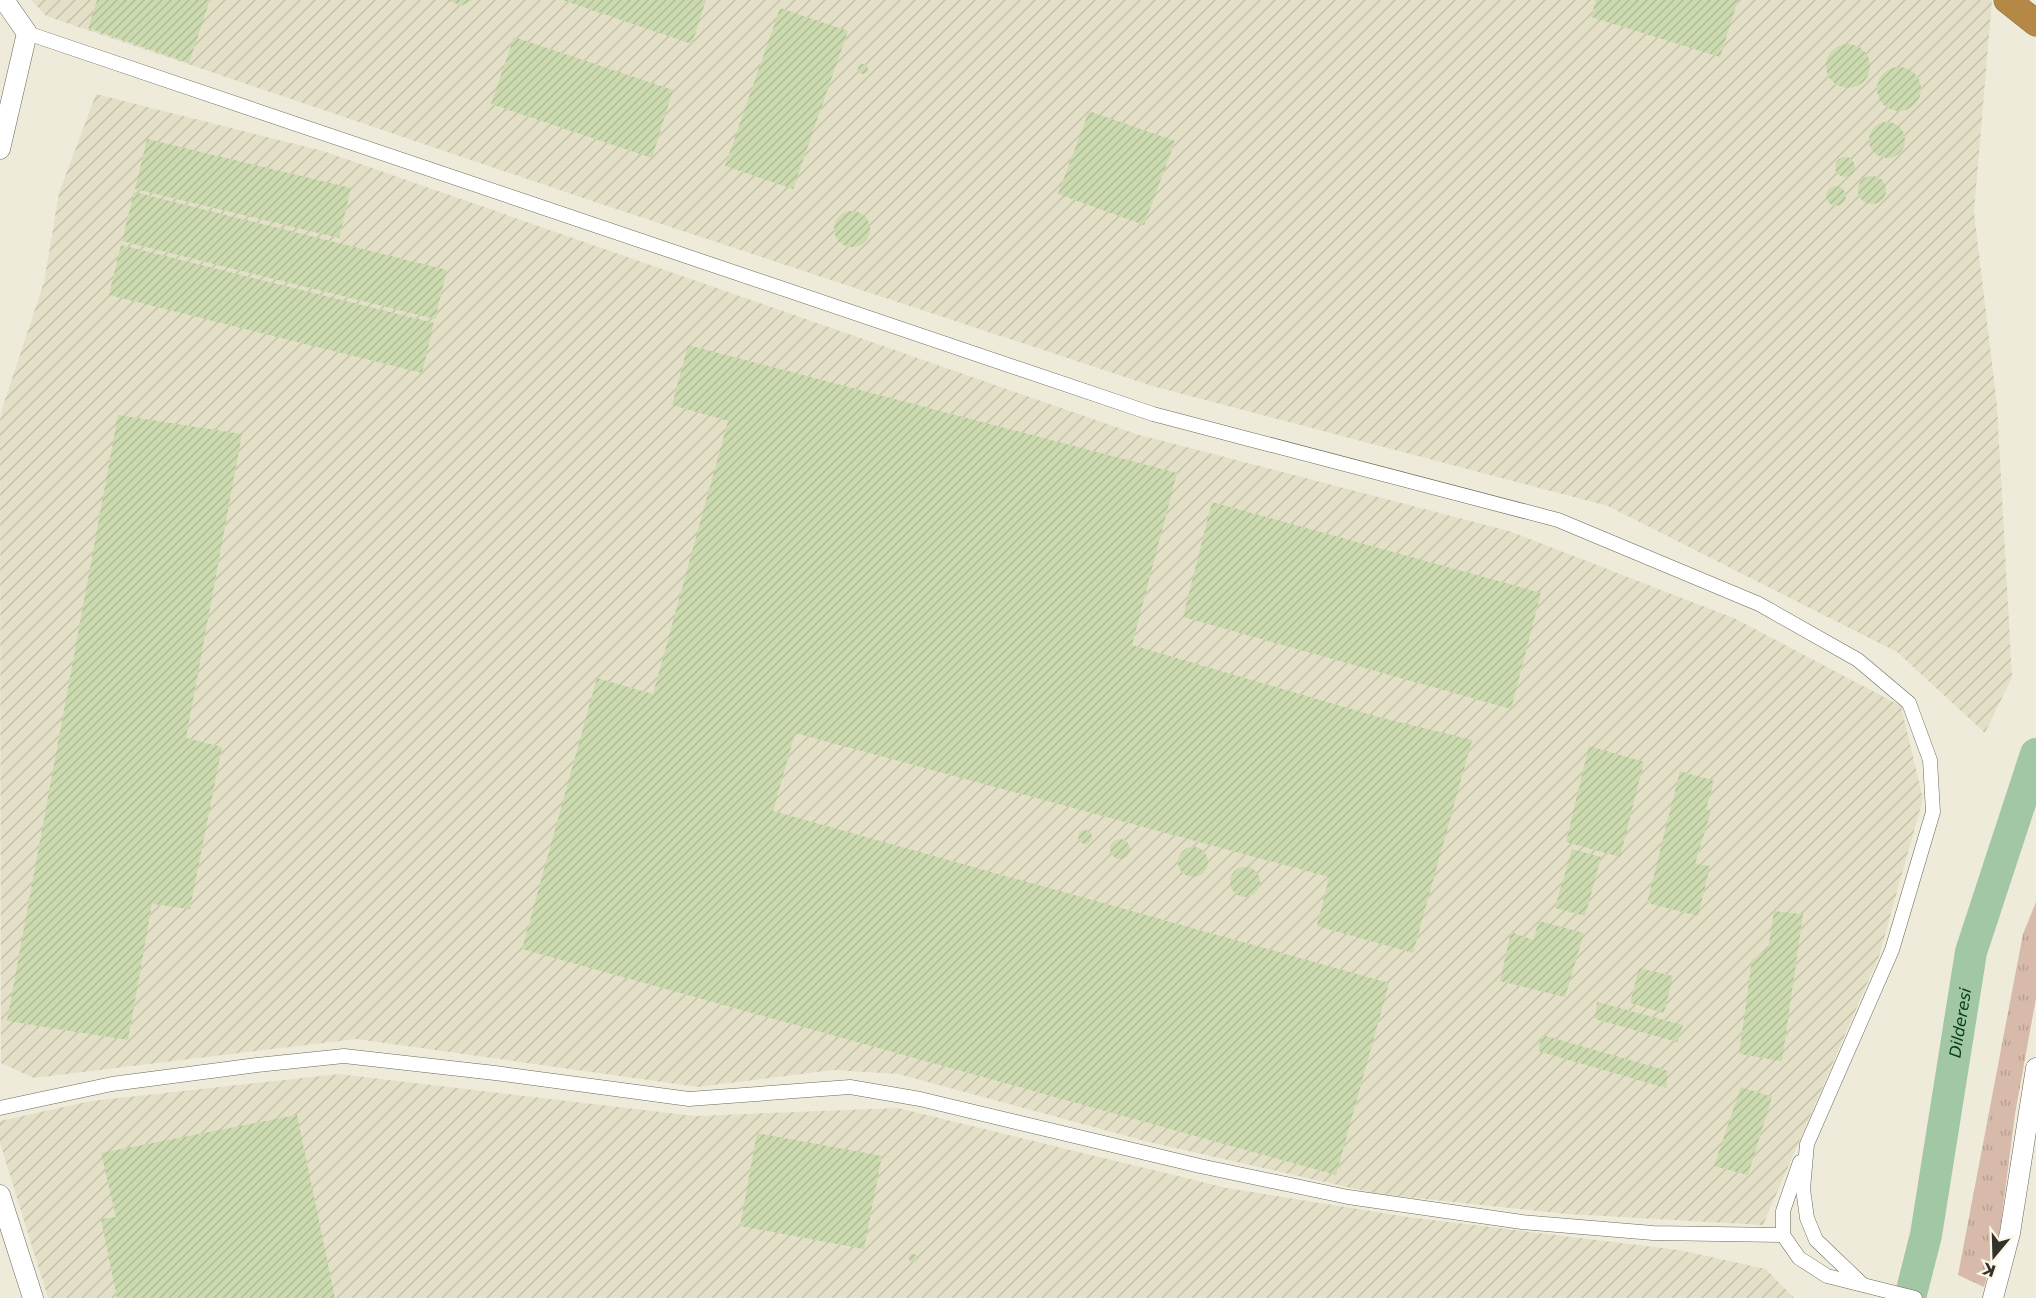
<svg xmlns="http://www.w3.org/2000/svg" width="2036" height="1298" font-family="'DejaVu Sans',sans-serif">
<defs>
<pattern id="industrial-furrows" width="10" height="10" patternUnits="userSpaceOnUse" patternTransform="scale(1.5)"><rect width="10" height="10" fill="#e4e0c7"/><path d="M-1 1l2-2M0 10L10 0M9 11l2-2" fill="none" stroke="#c4c1ab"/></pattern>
<pattern id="grass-tufts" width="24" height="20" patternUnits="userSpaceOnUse" patternTransform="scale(1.5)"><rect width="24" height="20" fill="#d7baaa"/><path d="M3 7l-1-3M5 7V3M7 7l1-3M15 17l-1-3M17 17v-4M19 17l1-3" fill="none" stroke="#b9a092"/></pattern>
<pattern id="building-hatch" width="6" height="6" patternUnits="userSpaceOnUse" patternTransform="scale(1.5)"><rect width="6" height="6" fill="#ccdbaf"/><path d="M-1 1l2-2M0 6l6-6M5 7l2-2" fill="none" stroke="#b0bc97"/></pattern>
</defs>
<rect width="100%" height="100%" fill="#eeebda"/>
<g fill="url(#industrial-furrows)">
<polygon points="31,0 1992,0 1974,212 1997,405 2012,677 1985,733 1897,652 1608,506 1152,386 598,203 46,16"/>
<polygon points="96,94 323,151 1136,434 1509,531 1736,619 1901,706 1923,799 1879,956 1763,1225 1567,1214 1378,1194 1145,1141 898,1074 833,1070 698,1087 356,1039 34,1078 1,1063 0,421 2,409 44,282 59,193"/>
<polygon points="339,1074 695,1116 898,1108 1227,1188 1408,1217 1679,1250 1766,1269 1794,1298 48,1298 0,1143 0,1121 91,1101"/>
</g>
<polygon fill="url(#grass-tufts)" points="2036,902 2036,998 2015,1114 2000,1230 1984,1287 1958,1275 2023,934"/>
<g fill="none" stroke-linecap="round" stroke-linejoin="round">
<path stroke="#a2c7a5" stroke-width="32" id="s1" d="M1910,1298L1926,1235L1971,952L2036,754"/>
</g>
<g fill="url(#building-hatch)">
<polygon points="97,0 210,0 189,63 88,28"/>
<polygon points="448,0 473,0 461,6"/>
<polygon points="562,0 706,0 692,44"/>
<polygon points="1596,0 1738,0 1720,57 1591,17"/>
<polygon points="780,8 848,31 793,189 725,166"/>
<polygon points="514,37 673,90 652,158 491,104"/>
<circle cx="1848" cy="66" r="22"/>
<circle cx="863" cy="69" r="5"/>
<circle cx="1899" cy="89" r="22"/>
<polygon points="1089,111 1175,141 1144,225 1058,194"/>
<circle cx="1887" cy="140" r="18"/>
<polygon points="147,139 351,188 339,238 135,189"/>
<circle cx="1845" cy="167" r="10"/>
<circle cx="1872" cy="190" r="14"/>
<circle cx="1836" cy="196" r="10"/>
<polygon points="134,192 447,270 435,319 122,241"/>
<circle cx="852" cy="229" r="18"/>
<polygon points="121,245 434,323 422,373 109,295"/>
<polygon points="688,345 1177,473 1132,645 1382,718 1472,740 1413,953 1317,926 1329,877 795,733 773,811 1389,983 1336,1175 522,949 597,678 653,694 728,421 672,405"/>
<polygon points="118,415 242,434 186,738 222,747 190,909 152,904 128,1040 7,1021"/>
<polygon points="1212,502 1541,593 1511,709 1183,617"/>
<polygon points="1589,746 1644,762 1620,857 1566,842"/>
<polygon points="1680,771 1714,781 1706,809 1711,811 1695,864 1710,866 1698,916 1647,903"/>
<circle cx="1085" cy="837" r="7"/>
<circle cx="1120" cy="849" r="10"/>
<circle cx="1193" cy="862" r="15"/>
<polygon points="1572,849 1601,857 1585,916 1555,908"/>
<circle cx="1245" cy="882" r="15"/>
<polygon points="1774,911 1803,914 1782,1061 1739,1054 1752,960 1768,949"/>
<polygon points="1539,921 1584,933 1565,997 1500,981 1511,932 1533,940"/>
<polygon points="1639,968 1673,976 1664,1013 1630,1003"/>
<polygon points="1597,1002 1683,1025 1677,1042 1595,1019"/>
<polygon points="1542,1035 1668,1071 1666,1088 1538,1051"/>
<polygon points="1741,1087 1772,1097 1748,1175 1714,1166"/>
<polygon points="297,1115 335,1298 117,1298 101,1219 116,1217 101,1153"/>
<polygon points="757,1133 882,1156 864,1249 740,1226"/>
<circle cx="913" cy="1258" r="4"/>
</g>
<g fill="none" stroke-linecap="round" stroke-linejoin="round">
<g stroke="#6b6859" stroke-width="15">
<g id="street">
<polyline points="27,33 1153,414 1558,520 1759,604 1858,660 1909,703 1930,760 1933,812 1892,950 1807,1144 1803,1189 1807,1218 1816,1240 1861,1283"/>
<polyline points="0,1108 112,1084 257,1065 344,1056 495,1073 689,1099 850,1087 920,1099 1200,1166 1348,1197 1522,1222 1653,1233 1783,1235"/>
<polyline points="1800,1162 1783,1211 1783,1235 1799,1258 1827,1276 1915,1298"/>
</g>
</g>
<g stroke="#6b6859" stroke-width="21">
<g id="secondary">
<polyline points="0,149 27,33 4,0"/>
<polyline points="0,1195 33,1298"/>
<polyline points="1993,1298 2010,1233 2036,1068"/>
</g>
</g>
<g stroke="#876a3c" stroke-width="27">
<polyline id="highway" points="2007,0 2036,23"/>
</g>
<use href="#street" stroke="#fff" stroke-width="14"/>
<use href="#secondary" stroke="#fff" stroke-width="20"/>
<use href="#highway" stroke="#b58846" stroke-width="26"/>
</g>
<g text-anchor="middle" stroke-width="4.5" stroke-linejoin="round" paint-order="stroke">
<g font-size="16" font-style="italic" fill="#023d12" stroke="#fbf8e7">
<text dy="6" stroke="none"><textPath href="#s1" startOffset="280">Dilderesi</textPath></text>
</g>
</g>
<g transform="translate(1994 1256) rotate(199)" stroke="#fbf8e7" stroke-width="4.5" paint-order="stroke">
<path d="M0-4.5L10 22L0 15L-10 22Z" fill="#32312a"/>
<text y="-9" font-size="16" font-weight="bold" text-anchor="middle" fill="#32312a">K</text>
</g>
</svg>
